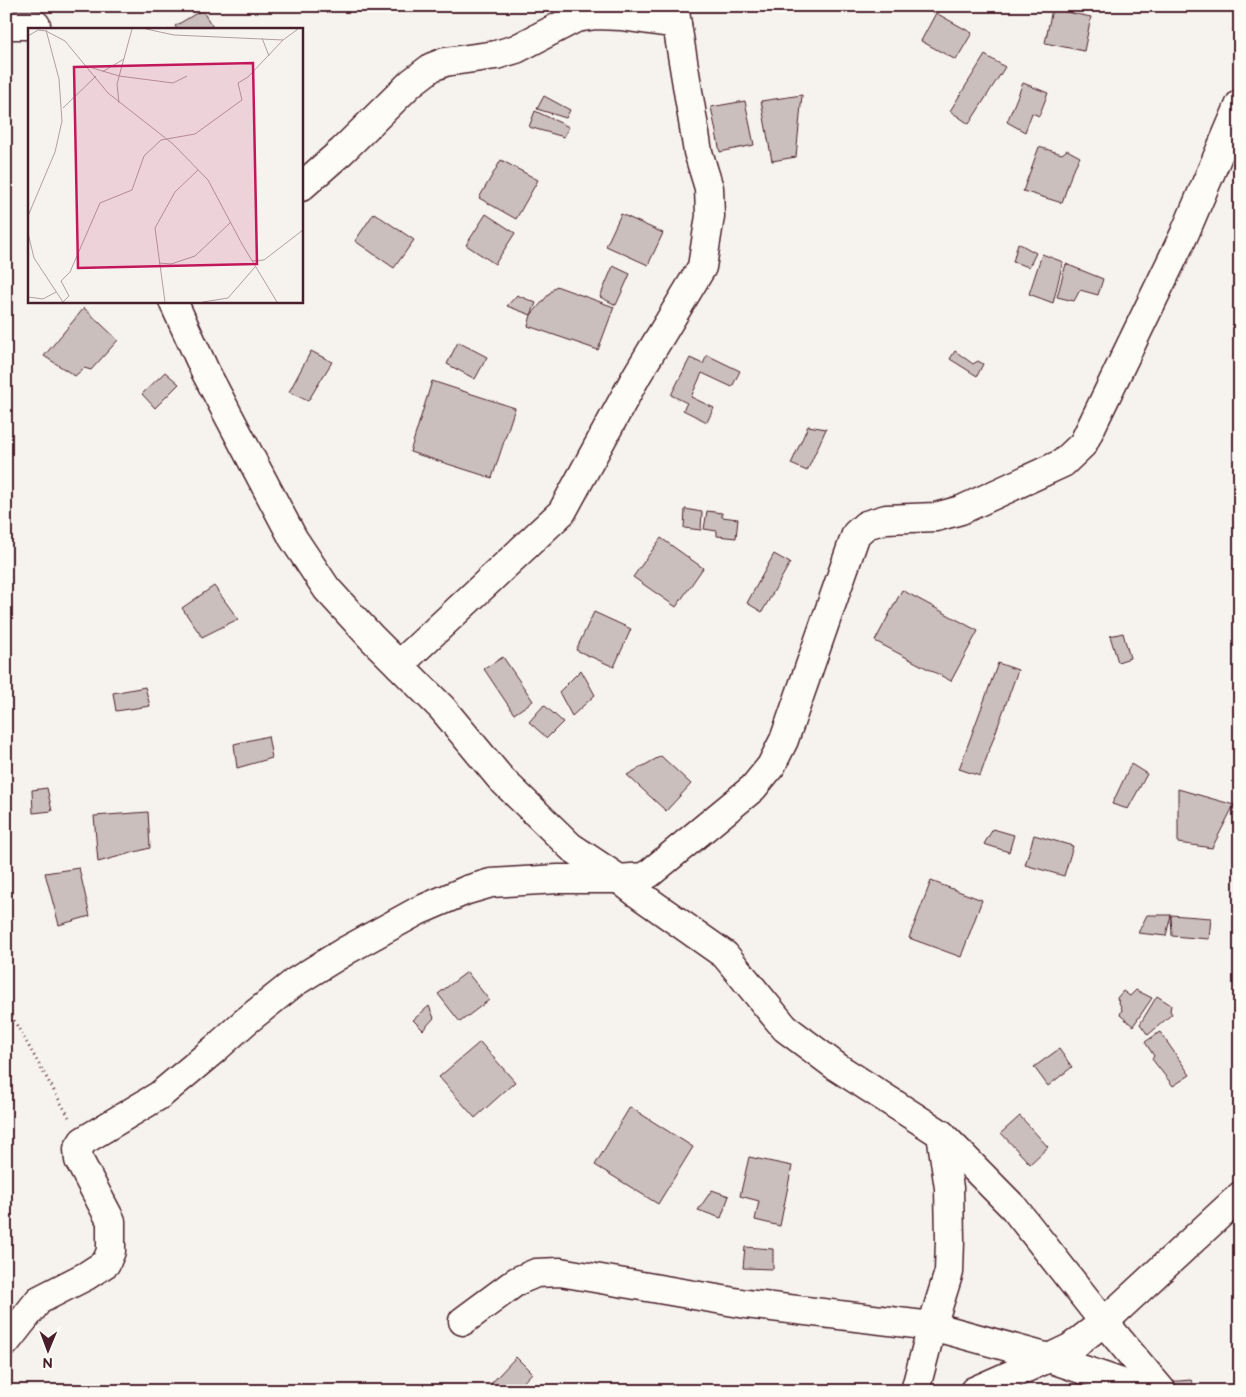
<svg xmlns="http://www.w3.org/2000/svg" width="1246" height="1397" font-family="'Balsamiq Sans',sans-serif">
<rect width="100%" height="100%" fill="#f6f3ef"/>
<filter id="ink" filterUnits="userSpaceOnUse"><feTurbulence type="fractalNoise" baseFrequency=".02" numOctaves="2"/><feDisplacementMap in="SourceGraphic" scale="10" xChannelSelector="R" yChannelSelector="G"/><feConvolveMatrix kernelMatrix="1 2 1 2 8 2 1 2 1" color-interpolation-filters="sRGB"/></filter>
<g filter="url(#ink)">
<g fill="#cbbfbe" stroke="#4a1f2b">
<polygon points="1052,9 1091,17 1084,51 1045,43"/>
<polygon points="202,10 214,29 177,29 175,26"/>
<polygon points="936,13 972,33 956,60 921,41"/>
<polygon points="985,55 1005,67 969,124 950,111"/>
<polygon points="1023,83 1048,93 1039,116 1032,113 1025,132 1007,122"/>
<polygon points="802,95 796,157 772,161 761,101"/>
<polygon points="544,96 570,110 566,118 537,109"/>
<polygon points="745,101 754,145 720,152 711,107"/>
<polygon points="535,111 569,127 564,137 529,127"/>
<polygon points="1039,147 1062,154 1067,150 1080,157 1072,172 1062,203 1023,191"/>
<polygon points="501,160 538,180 516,219 479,198"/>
<polygon points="374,213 414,240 394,268 355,241"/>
<polygon points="486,214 515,233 495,264 466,245"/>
<polygon points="621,214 663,233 648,265 606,246"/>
<polygon points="1018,243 1036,253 1029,267 1013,262"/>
<polygon points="1042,254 1063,262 1053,303 1029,294"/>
<polygon points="1066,264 1103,279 1098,295 1080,290 1074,301 1057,297"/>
<polygon points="613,266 630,274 616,305 600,297"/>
<polygon points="556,286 614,307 598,350 528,326 531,315"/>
<polygon points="517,295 536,303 531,315 507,306"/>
<polygon points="84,308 118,340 91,370 84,368 75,376 44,356"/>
<polygon points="458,342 487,357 475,379 447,364"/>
<polygon points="311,351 332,362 308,401 289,392"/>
<polygon points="955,351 973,364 978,361 983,364 977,376 950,359"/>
<polygon points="707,355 740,371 732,387 702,373 691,397 714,408 707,422 683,410 687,403 671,395 690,358 703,364"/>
<polygon points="165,372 179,384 155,408 142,394"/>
<polygon points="432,381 515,408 492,478 410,452"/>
<polygon points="808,426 826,429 807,471 791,464"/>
<polygon points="685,509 702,512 701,530 684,528"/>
<polygon points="707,511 722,513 722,517 738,519 736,538 717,536 717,531 704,529"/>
<polygon points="661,538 703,568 676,607 633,577"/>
<polygon points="774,554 790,563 762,612 747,603"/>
<polygon points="214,586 238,619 202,637 182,608"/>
<polygon points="902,590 978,631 951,681 875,641"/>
<polygon points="594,612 631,629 614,667 576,650"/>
<polygon points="1123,633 1130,658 1118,662 1110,636"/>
<polygon points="503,657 533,701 514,714 484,669"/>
<polygon points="998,663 1018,670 980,776 959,769"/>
<polygon points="581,670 595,695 572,716 559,692"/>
<polygon points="145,687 150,706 116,711 113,693"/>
<polygon points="544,705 563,722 547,738 529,722"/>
<polygon points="268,736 272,758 237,768 234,744"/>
<polygon points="661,756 691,784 666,811 627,775"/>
<polygon points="1131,764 1147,774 1128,809 1112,804"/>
<polygon points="47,788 52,811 33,813 32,790"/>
<polygon points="1178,789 1234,805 1212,848 1178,843"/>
<polygon points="148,812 150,848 98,862 94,816"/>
<polygon points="993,829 1014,835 1009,852 984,844"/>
<polygon points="1034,835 1073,846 1064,876 1025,865"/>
<polygon points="79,868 90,916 59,925 45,873"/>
<polygon points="931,881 982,900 961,957 909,938"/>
<polygon points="1147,915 1171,915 1166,936 1138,933"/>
<polygon points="1171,915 1211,918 1209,939 1172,936"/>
<polygon points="467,972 489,1000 460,1022 438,994"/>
<polygon points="1136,990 1152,998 1133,1026 1120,1015 1122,1009 1117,998 1123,991 1130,996"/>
<polygon points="1157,996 1171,1005 1170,1011 1172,1014 1148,1035 1140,1024"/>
<polygon points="429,1006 434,1018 423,1030 413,1020"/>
<polygon points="1160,1032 1190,1075 1173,1086 1152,1059 1154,1056 1145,1042"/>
<polygon points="480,1042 515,1082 475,1118 439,1077"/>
<polygon points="1059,1049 1072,1067 1048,1086 1034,1067"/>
<polygon points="630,1107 693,1147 658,1204 595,1165"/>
<polygon points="1020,1116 1048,1147 1030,1164 1001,1133"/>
<polygon points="749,1157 792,1166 780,1226 755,1220 759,1201 740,1196"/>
<polygon points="712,1190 729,1196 721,1218 698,1210"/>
<polygon points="745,1247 773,1249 773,1269 743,1268"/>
<polygon points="516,1357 532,1373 515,1391 484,1391"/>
<polygon points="1191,1380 1196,1391 1171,1391 1166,1382"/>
</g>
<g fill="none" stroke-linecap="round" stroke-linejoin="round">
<g stroke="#4a1f2b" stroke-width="31">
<g id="minor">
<polyline points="6,25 36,25"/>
<polyline points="301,187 342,151 411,83 432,67 445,62 496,55 516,49 576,18 596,15 621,16 677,24"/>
<polyline points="173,301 205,371 293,538 327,589 371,637 442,708 501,779 571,847 619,879 637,893 725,955 785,1028 837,1067 941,1134 1014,1208 1104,1322 1162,1391"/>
<polyline points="399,665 562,512 637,375 702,267 710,216 709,188 698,152 674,6"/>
<polyline points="463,1321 517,1281 536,1273 560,1272 746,1304 932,1326 1049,1358 1145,1391"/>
<polyline points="6,1342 39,1300 86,1276 106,1263 111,1251 111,1221 79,1160 78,1149 83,1141 160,1095 215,1049 245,1022 295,982 347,950 418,911 467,890 491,883 558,879 619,879 643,877 650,873 753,788 771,766 784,740 856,534 866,525 886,519 936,517 961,510 1063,463 1083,444 1184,235 1240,104"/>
<polyline points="915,1391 932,1326 949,1272 950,1240 949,1188 941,1134"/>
<polyline points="974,1391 1049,1358 1070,1348 1104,1322 1240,1196"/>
</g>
</g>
<polyline stroke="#4a1f2b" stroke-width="3" stroke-dasharray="1 4" stroke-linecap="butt" points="6,997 11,1015 70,1119"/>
<use href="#minor" stroke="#fdfcf7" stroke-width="28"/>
</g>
</g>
<g transform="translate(28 28)">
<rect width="275" height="275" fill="#f6f3ef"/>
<path fill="none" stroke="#b19ea1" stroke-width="1" d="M118,1L146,7L255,12L270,1M0,8L10,2L18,3L37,13L80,65L145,116L180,152L214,216L249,274M234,10L241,28M58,38L91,48L145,55L159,48M74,44L96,31M91,75L89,56L104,1M35,80L68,48M0,188L27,124L34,93L31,51L18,2M0,205L6,230L35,274M224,233L236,232L275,202M131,235L143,236L167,228L203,194M0,269L15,271L28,264M35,274L41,268L33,253L42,244L72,175L104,162L116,128L133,112L167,106L214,72L210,55L220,49L255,12M137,274L127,200L147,164L170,142M175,274L200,270L227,239"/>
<path fill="#c2185b" fill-opacity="0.15" stroke="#c2185b" stroke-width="2.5" d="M225,35L229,236L50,240L46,39Z"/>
<rect width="275" height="275" fill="none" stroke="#4a1f2b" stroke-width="2.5"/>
</g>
<rect width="1246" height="1397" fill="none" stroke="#fdfcf7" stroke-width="25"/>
<rect x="12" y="12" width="1221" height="1372" fill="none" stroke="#4a1f2b" stroke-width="2" filter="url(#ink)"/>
<g transform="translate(48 1350) rotate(181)" stroke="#fdfcf7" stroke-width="4" paint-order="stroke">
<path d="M0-4L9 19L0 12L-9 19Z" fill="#4a1f2b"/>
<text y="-8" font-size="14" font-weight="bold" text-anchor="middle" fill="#4a1f2b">N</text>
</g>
</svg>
